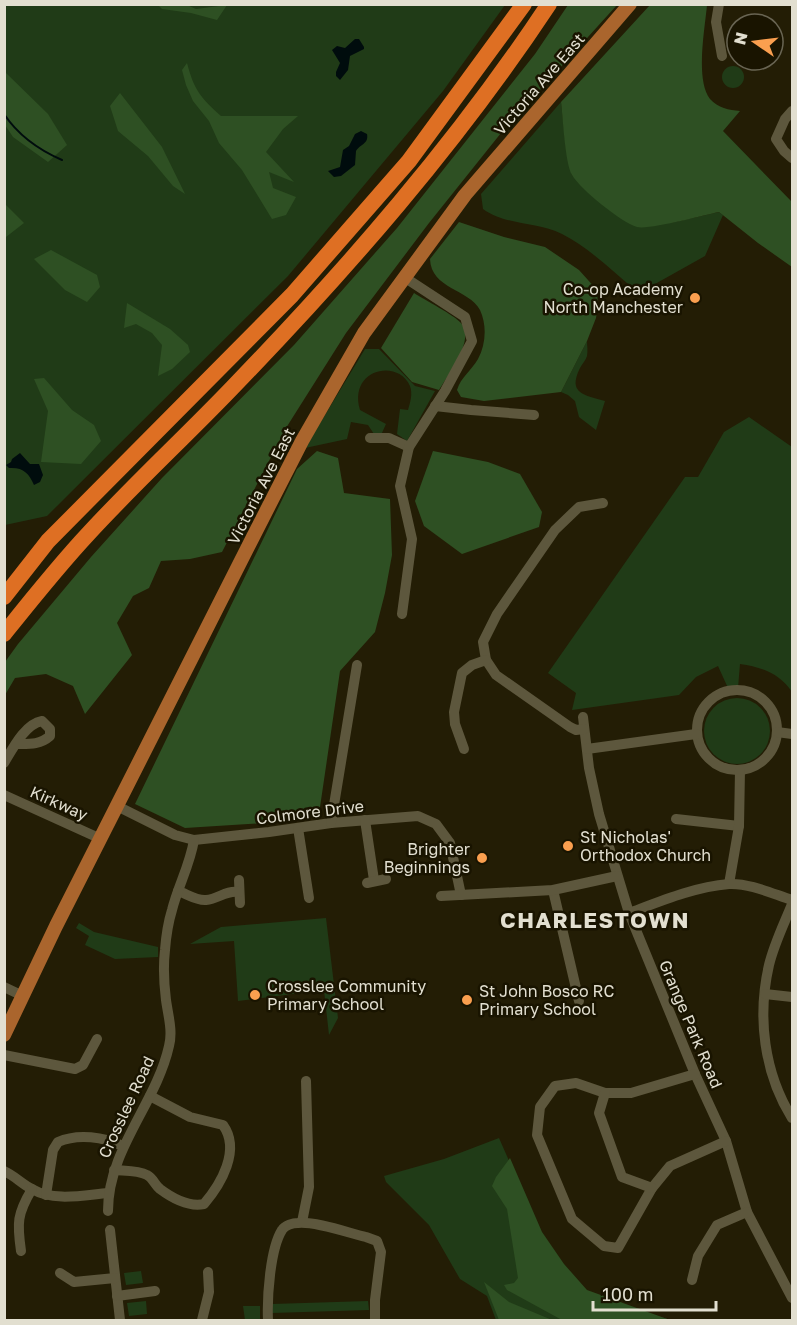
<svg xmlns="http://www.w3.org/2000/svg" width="797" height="1325" font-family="'Golos Text',sans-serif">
<rect width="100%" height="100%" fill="#231d05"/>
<g fill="#203b17">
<polygon points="4,5 505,5 443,91 288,276 47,516 5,525"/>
<circle cx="733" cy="77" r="11"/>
<path d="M561,102L566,148L572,175L638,227L675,222L719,212L723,215L705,256L639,293C614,273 590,248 562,234C536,221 507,226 483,209L481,194Z"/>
<path d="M587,341C587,345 588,351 587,356C586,360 582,364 580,368C567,394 585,395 605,401L596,430L579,417L575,401L568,395L561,392Z"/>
<path d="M365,349H379L415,386L435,391L407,441L397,434L400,409L408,410C410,403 413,394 410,386C398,358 348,369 360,410L386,424L381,435L374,434L368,425L351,422L347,439L305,448Z"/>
<path d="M749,417L792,447V692C780,674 762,667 740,664L738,688H728L718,666L696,677L679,695L572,710L576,693L548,673L685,477H698L724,432Z"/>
<circle cx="737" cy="731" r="33"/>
<polygon points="326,918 338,1018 329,1035 324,990 238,1001 234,941 190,944 221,927"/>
<polygon points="79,923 94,932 158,947 158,957 115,959 85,945 89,936 76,928"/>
<polygon points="499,1138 541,1233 574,1281 593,1297 671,1320 496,1320 487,1296 460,1279 429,1225 386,1182 384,1176 444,1159"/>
<polygon points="141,1271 143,1283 126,1285 124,1273"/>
<polygon points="146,1301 147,1314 129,1316 127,1303"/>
<polygon points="368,1301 369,1310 272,1313 272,1304"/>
<polygon points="243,1306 260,1306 260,1320 245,1320"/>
</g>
<g fill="#2e5023">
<polygon points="158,5 187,5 196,9 227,5 217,20 191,13 162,9"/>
<polygon points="568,5 617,5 501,133 429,223 346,333 286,428 222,552 190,559 161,561 149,588 133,596 117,623 132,655 85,714 73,686 46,674 15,678 5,695 5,662 18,644 91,557 162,478 294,345 397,228 535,54"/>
<path d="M650,5H707C705,28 695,80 710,99C718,108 729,110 740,111L723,131L792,202V267L758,243L719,212C704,215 650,230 637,227C621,222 581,190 572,175C565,163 563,118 561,102Z"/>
<path d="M187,63C194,90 201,98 221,116H298L283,129L266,152L294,182L269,172L273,188L296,197L286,215L272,219L242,170L219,143L209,121L193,101L186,85L182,70Z"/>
<polygon points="5,72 48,114 67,145 48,162 13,137 5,125"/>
<polygon points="120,93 162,147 185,194 173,186 148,156 118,131 110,106"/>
<polygon points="4,203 24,223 6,237 4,236"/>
<path d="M459,222L504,237L545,247L579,270L597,290L598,306L596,318L587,341L561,392L484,401L461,397L457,390C461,377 471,371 478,359C486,344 487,325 480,310C469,289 431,289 430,259Z"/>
<polygon points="51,250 97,275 100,287 87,302 65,290 34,259"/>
<path d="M414,293C425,300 454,315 461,323C476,339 448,375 439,390L412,382L381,348Z"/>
<polygon points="127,303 170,329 188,345 190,352 172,369 158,376 162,345 152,333 136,324 124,328"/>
<polygon points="44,378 72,410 94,425 101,441 81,464 41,462 48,411 34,379"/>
<polygon points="317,451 338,458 344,493 390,499 392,555 385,593 375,632 340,671 319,814 266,823 185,828 135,804 297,469"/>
<polygon points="433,451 488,462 520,474 542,512 539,527 462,554 424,526 415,501"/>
<polygon points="510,1158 542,1232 564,1264 587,1290 670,1320 562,1320 507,1290 504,1285 514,1283 518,1278 507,1209 492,1186 496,1177"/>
<polygon points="484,1282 509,1302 552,1320 499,1320"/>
</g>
<g fill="#000c0d">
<polygon points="355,39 359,39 364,47 364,49 350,56 348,70 340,80 336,76 336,72 340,63 332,50 337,46 345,48"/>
<path d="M361,131L367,134C369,144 360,144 356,151L355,165L341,176L334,177L328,171L340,167L343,150L349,146L355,134Z"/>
<path d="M20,453L30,464H39L43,475L40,482L34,485C29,473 23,467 9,468L6,465L11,462L12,459Z"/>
</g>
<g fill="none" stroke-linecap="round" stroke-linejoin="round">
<path stroke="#000c0d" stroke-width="2" d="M4,114C18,135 39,150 62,160"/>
<g stroke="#5d573d" stroke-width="10">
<polyline points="719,4 716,22 722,56"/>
<polyline points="792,111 785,119 776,139 784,151 792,158"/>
<polyline points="435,406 471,410 534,415"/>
<polyline points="370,438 389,438 409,447"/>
<polyline points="402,614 412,539 400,486 409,447 445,391 472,341 465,317 404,277"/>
<circle cx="737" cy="730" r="40"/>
<polyline points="583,717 589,768 599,814 629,913 695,1074 726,1141 747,1212 792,1298"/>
<polyline points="584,729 576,730 570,727 496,675 486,660 483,642 497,614 555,530 579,507 603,503"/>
<polyline points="777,732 792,734"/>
<polyline points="464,749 455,724 454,712 462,673 472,665 486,660"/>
<polyline points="587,749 696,734"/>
<path d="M4,763C13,748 25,724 42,721L50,729V736C40,745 29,744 16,744"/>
<polyline points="4,795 101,839"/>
<polyline points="117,806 175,835 194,840 269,832 331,823 418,816 436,824 450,843 461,895"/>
<polyline points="676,819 739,826"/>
<polyline points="365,820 374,880"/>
<polyline points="331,823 357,665"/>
<polyline points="298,828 309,898"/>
<polyline points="239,880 240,903"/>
<polyline points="367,883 386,879"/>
<polyline points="729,884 739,826 740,770"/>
<polyline points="553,890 579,1001"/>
<path d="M178,891C187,894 197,901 206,900C219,899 225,890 239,892"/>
<polyline points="441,896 553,890 617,876"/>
<path d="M792,904C784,924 774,944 769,965C757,1017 764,1073 792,1118"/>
<path d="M629,913C661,901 694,887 729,884C750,883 773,894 792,900"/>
<polyline points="4,987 23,996"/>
<polyline points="765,994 792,997"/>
<polyline points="4,1055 75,1069 83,1065 97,1039"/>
<polyline points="695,1074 631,1093 605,1093 576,1083 555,1086 540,1107 537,1135 572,1219 604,1246 618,1248 652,1188 670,1166 726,1141"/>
<polyline points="605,1093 599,1113 622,1177 652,1188"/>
<path d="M114,1170C124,1171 138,1170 147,1175C153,1178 155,1185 160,1189C172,1198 189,1207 204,1204C221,1184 241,1150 223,1125L190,1117L150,1096"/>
<path d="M4,1171C15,1176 22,1184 32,1189C54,1202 84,1195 108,1193"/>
<path d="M46,1195L53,1150L58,1142C78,1133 104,1137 123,1146"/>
<path d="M108,1211C108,1149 156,1104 169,1046C173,1031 168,1015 166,1000C164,984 163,967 165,950C166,937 168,923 172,910C178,886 190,865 194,840"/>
<polyline points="302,1222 309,1187 306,1081"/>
<polyline points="110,1230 120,1320"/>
<path d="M21,1251C17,1223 17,1214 32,1189"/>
<polyline points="60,1273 74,1282 115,1278"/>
<polyline points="692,1280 698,1256 717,1225 747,1212"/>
<polyline points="117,1296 155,1291"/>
<polyline points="202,1320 209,1292 208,1272"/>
<path d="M268,1320C267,1298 270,1249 282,1230C285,1225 293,1223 298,1223C315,1221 349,1233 366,1237L377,1241L381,1252L375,1300V1320"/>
</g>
<polyline stroke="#aa652d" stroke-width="14" points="4,1035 56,926 253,537 302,441 364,333 465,195 630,4"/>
<g stroke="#de6f23" stroke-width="16">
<polyline points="4,597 48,541 292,295 409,161 524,4"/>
<path d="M4,634C32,599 59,565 89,533C135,483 185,437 232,388C347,269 457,143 549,4"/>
</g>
</g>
<g fill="#fa9f4f" stroke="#191400" stroke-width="2">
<circle cx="695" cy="298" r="6"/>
<circle cx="568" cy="846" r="6"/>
<circle cx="482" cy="858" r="6"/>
<circle cx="255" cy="995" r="6"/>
<circle cx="467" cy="1000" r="6"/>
</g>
<g text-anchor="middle" stroke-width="5" stroke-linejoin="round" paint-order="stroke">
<g font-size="16" fill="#e2dfd0" stroke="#191400">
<text transform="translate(539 84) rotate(-49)" y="6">Victoria Ave East</text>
<text transform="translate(261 486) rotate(-63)" y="6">Victoria Ave East</text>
<text transform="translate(59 803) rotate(24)" y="6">Kirkway</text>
<text transform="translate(310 812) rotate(-7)" y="6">Colmore Drive</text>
<text transform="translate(691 1024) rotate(67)" y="6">Grange Park Road</text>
<text transform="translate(126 1107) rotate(-65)" y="6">Crosslee Road</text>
</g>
<g font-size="16" fill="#e2dfd0" stroke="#191400" text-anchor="start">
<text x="683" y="295" text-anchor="end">Co-op Academy<tspan x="683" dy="18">North Manchester</tspan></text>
<text x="580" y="843">St Nicholas'<tspan x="580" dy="18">Orthodox Church</tspan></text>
<text x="470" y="855" text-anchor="end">Brighter<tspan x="470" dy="18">Beginnings</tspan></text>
<text x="267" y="992">Crosslee Community<tspan x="267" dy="18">Primary School</tspan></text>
<text x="479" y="997">St John Bosco RC<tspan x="479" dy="18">Primary School</tspan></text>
</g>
<g font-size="22" font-weight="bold" letter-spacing="1.5" fill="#e2dfd0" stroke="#191400">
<text x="595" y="928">CHARLESTOWN</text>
</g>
</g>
<rect width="797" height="1325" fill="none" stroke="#e2dfd0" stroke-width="12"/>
<g transform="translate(755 42) rotate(284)"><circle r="28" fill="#191400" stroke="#696553" stroke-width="1.5"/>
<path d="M0-4.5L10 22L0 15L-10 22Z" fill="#fa9f4f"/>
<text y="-9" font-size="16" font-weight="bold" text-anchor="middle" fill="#e2dfd0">N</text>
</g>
<path d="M593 1301v9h123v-9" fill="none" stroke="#e2dfd0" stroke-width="3"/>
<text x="602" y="1301" font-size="18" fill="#e2dfd0" stroke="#191400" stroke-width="4.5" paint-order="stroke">100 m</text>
</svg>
